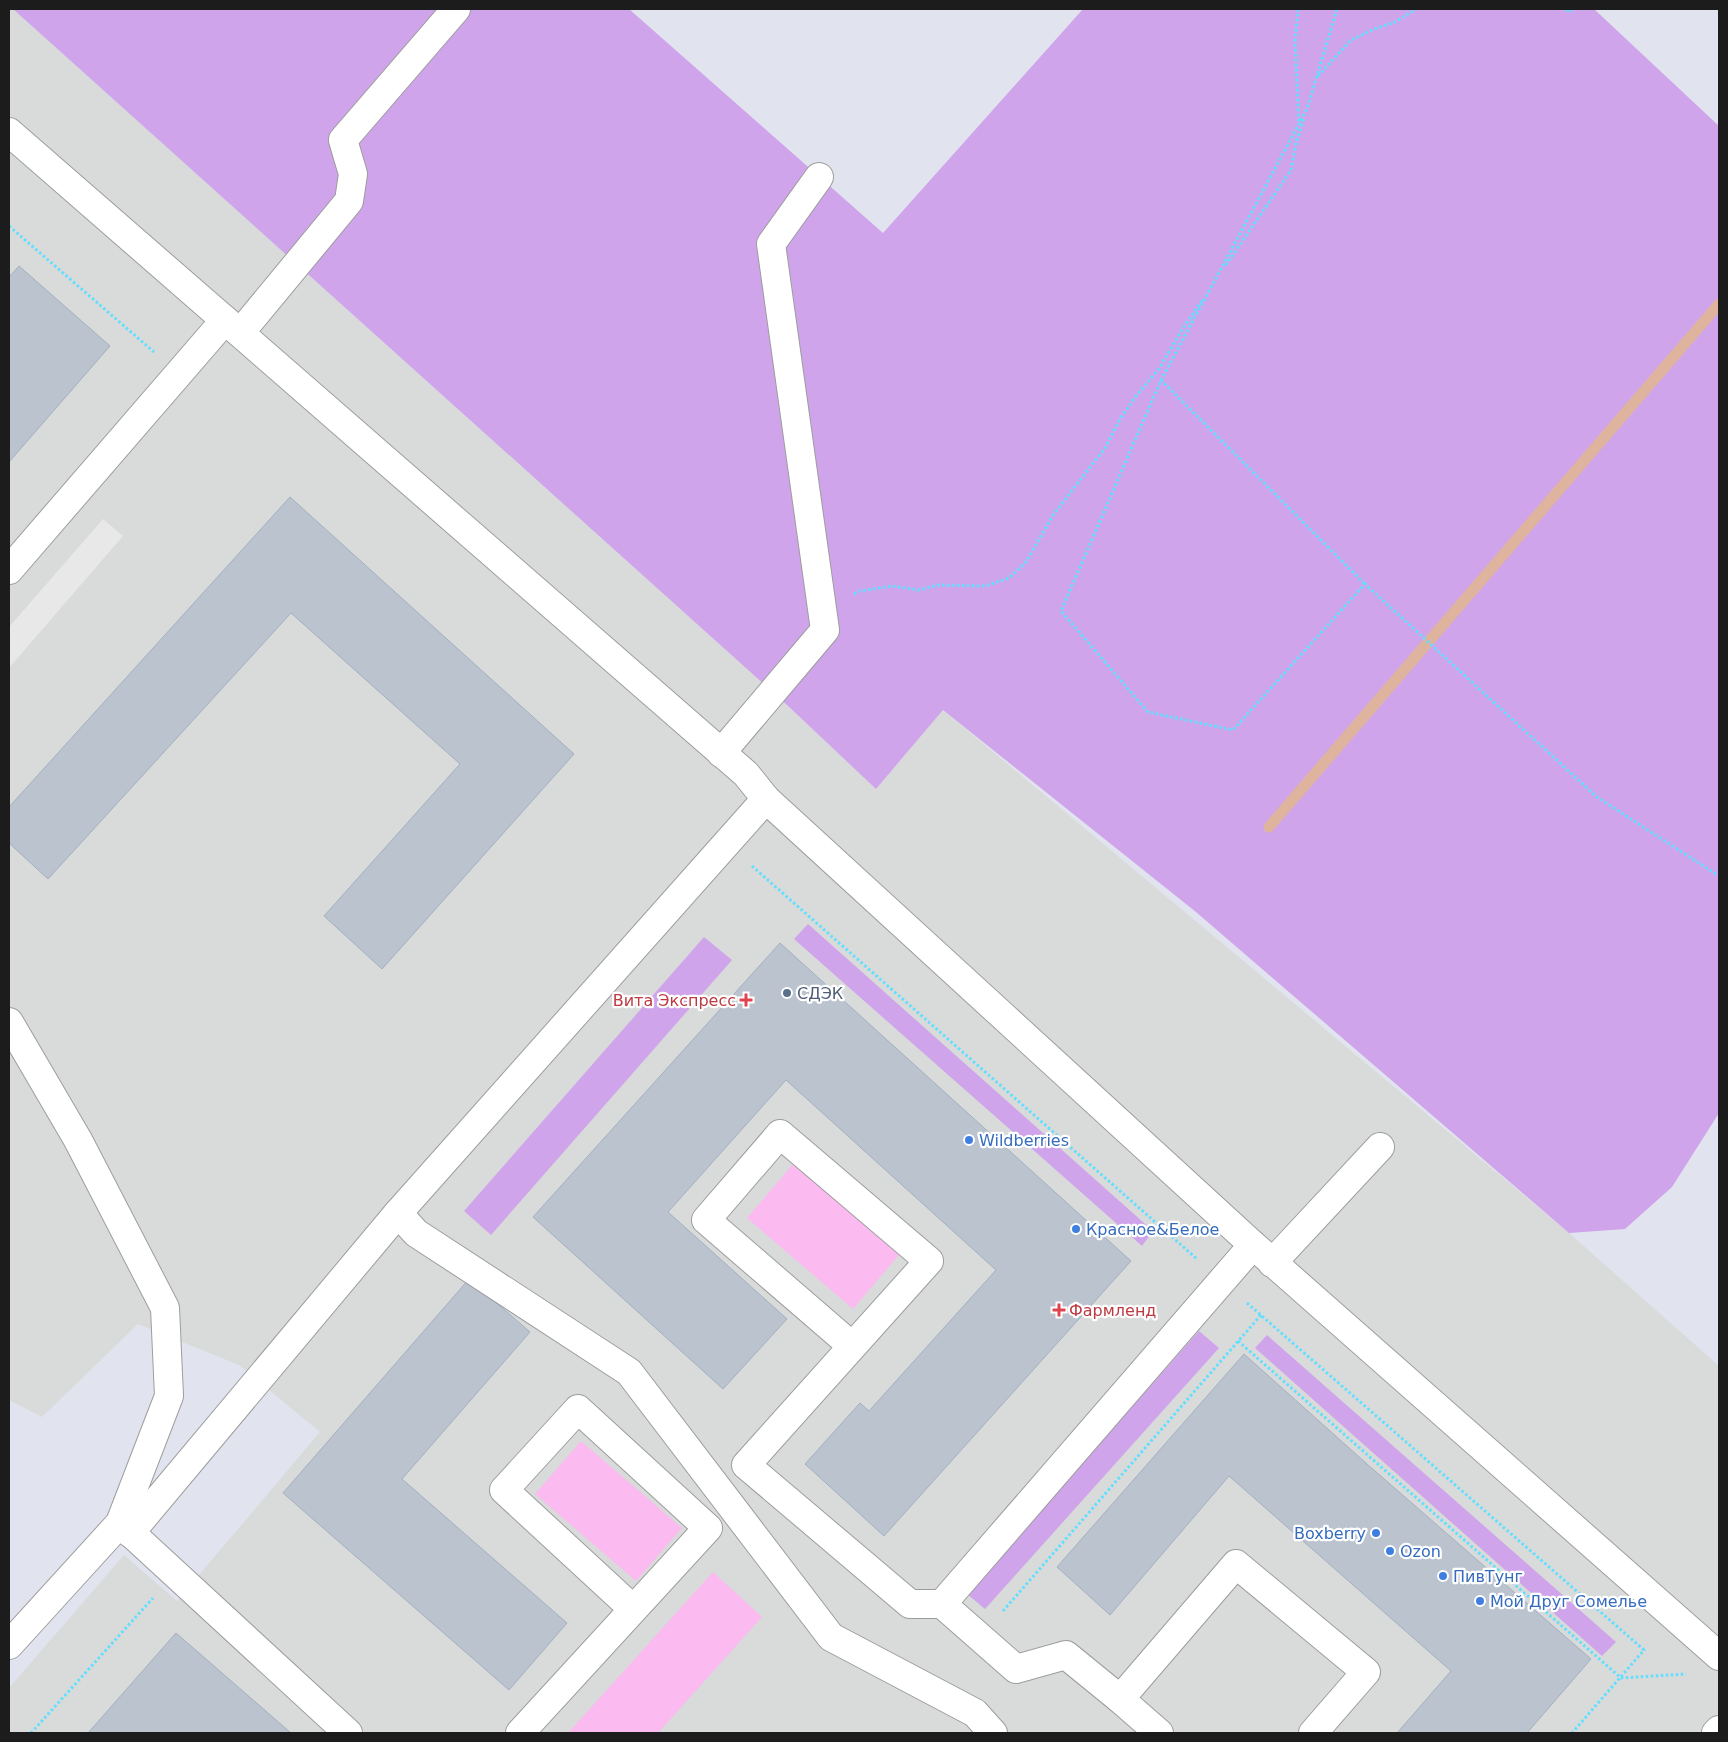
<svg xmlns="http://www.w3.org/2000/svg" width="1728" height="1742" font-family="'DejaVu Sans',sans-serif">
<rect width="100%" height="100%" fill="#e1e4ee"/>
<polygon fill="#d9dada" points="9,9 13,9 787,705 876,789 943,710 1569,1233 1719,1366 1719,1733 9,1733 9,1688 124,1555 177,1601 320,1432 239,1365 138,1324 42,1417 9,1400"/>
<g fill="#cfa4eb">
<polygon points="13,9 629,9 883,233 1083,9 1594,9 1719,126 1719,1113 1672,1187 1625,1229 1569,1233 1196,912 943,710 876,789 787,705"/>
<polygon points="808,924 1153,1231 1142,1246 794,939"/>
<polygon points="704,937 732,960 491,1235 464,1211"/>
<polygon points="1199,1331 1219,1348 985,1609 967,1594"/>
<polygon points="1267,1335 1616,1642 1602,1656 1255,1348"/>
</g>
<g fill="#fbbbf0">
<polygon points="793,1164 899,1255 853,1309 747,1218"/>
<polygon points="581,1441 682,1528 636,1581 535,1494"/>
<polygon points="713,1572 762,1617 658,1733 568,1733"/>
</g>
<polygon fill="#e8e8e8" points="103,519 123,536 9,668 9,627"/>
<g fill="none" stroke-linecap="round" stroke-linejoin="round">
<polyline stroke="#deb49f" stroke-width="11" points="1269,827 1719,304"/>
</g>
<g fill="#bac3ce" stroke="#a3b0c0">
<polygon points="19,266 110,346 9,462 9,275 10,276"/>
<polygon points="290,497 574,754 382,969 324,916 460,764 291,613 48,879 9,843 9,807"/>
<polygon points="780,943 1131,1261 884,1536 805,1464 860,1403 869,1411 996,1270 786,1080 668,1212 787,1319 723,1389 533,1217"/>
<polygon points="469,1279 530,1332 402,1479 567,1623 509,1690 283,1493"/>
<polygon points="1244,1354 1367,1464 1591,1659 1527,1733 1397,1733 1451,1671 1229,1476 1110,1615 1057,1567"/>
<polygon points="176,1633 260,1706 291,1733 88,1733"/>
</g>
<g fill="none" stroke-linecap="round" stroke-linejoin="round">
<g stroke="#9d9d9d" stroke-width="30">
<g id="minor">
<polyline points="9,132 746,774 766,799 1253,1245 1719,1656"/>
<polyline points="240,333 349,201 353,174 343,140 456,9"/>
<polyline points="9,570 225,320"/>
<polyline points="721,753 825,630 771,244 819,177"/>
<polyline points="9,1022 78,1140 165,1308 169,1396 120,1523"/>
<polyline points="398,1213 416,1233 629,1372 831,1637 975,1713 993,1733"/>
<polyline points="1272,1263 1380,1147"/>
<polyline points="852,1346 706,1220 780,1134 929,1261 746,1465 910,1604 942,1604 1253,1245"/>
<polyline points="130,1533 398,1213 766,799"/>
<polyline points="942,1604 1016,1669 1066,1655 1120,1699 1159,1733"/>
<polyline points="9,1645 120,1523 348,1733"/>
<polyline points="1120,1699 1236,1564 1366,1672 1313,1733"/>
<polyline points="520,1733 708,1528 578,1409 504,1490 633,1609"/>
<polyline points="1716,1733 1719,1730"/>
</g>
</g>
<g stroke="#61dfff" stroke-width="3" stroke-dasharray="2.5 2.5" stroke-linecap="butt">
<polyline points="1298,9 1295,42 1299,124"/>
<polyline points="1337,9 1307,109 1161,380 1061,611 1148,712 1233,730 1365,584 1597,797 1719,876"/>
<polyline points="1566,9 1568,12 1573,9"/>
<polyline points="1318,76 1351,40 1374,29 1395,22 1416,9"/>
<polyline points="9,226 154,352"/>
<polyline points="1226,265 1291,170 1296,143 1304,118"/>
<polyline points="1161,380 1365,584"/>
<polyline points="854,594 860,591 892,586 919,590 938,585 985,586 1009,578 1026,562 1053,515 1105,448 1120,419 1136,396 1158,370 1183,328 1203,299"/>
<polyline points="752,866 1197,1259"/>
<polyline points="1247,1303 1644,1650 1572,1733"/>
<polyline points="1238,1341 1621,1678 1686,1674"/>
<polyline points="1003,1611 1261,1315"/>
<polyline points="31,1733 153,1598"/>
</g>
<use href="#minor" stroke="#fff" stroke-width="28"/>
</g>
<circle fill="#5c6f8a" stroke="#fff" stroke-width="2" cx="787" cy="993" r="5"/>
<g fill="#e0444e" stroke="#fff" stroke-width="2">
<path d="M743.5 992.5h5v5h5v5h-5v5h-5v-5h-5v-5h5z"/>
<path d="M1056.5 1302.5h5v5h5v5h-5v5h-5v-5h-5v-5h5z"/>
</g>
<g fill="#3f7fe0" stroke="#fff" stroke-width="2">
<circle cx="969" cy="1140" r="5"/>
<circle cx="1076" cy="1229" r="5"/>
<circle cx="1376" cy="1533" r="5"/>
<circle cx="1390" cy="1551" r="5"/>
<circle cx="1443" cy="1576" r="5"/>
<circle cx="1480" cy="1601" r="5"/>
</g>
<g text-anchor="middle" stroke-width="4.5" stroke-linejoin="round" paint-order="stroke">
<g font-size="16" fill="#4e5e75" stroke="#fff" text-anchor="start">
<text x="797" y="999">СДЭК</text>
</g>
<g font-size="16" fill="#be3a42" stroke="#fff" text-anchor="end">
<text x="736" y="1006">Вита Экспресс</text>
<text x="1069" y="1316" text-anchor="start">Фармленд</text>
</g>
<g font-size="16" fill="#366cbe" stroke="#fff" text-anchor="start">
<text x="979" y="1146">Wildberries</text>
<text x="1086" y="1235">Красное&amp;Белое</text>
<text x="1366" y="1539" text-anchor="end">Boxberry</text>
<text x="1400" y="1557">Ozon</text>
<text x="1453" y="1582">ПивТунг</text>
<text x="1490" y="1607">Мой Друг Сомелье</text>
</g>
</g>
<rect width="1728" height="1742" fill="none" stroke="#1c1c1c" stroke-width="20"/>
</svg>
